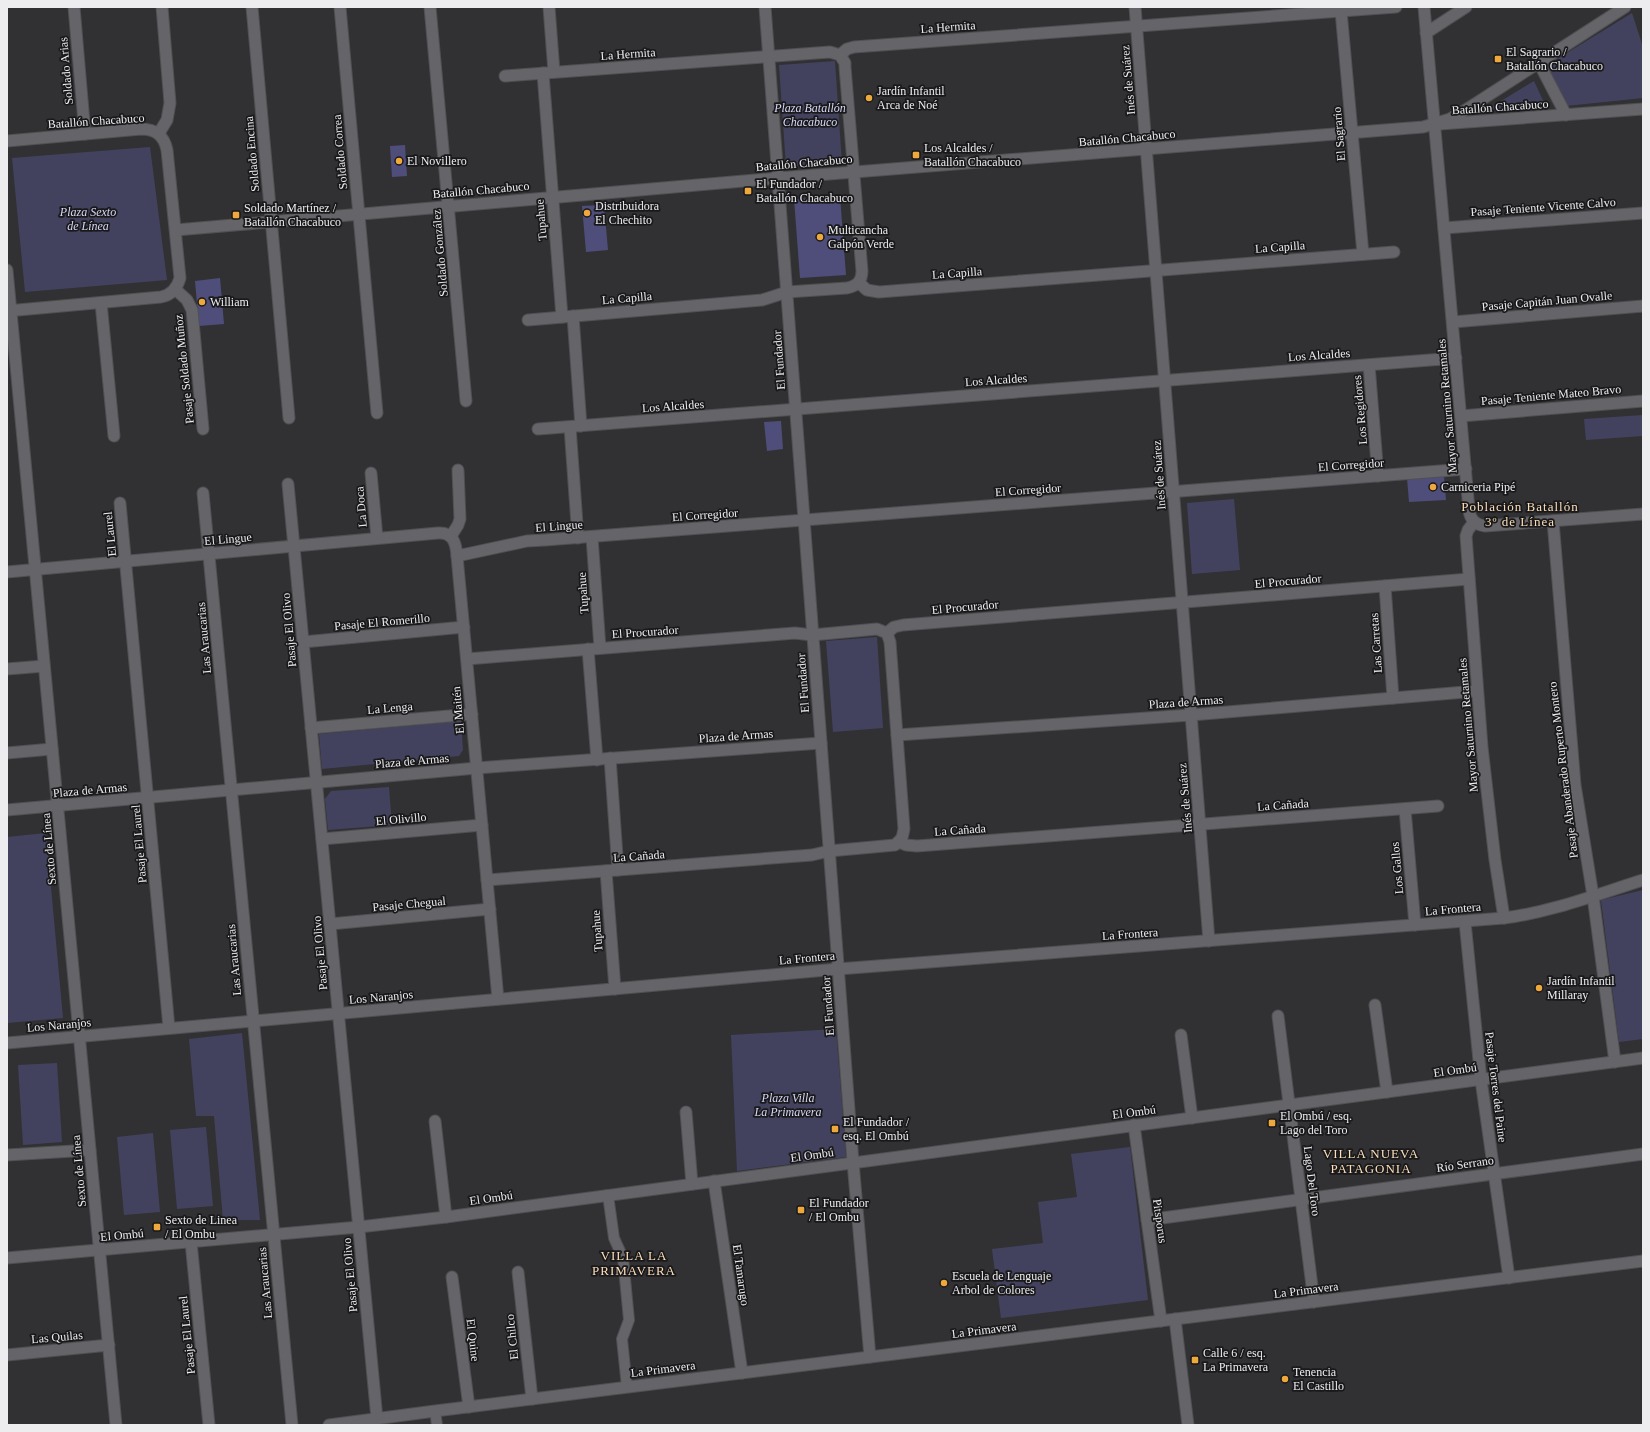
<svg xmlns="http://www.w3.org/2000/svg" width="1650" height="1432" font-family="'Times New Roman',serif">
<rect width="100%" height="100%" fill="#313134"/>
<g fill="#42425f">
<polygon points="1632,13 1643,47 1643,98 1566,106 1544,67"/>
<polygon points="835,61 842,164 786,167 779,65"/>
<polygon points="1534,81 1547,109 1488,109"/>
<polygon points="150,147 167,280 25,292 12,158"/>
<polygon points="1643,415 1643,436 1586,440 1584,419"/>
<polygon points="1234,499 1240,570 1192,574 1187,503"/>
<polygon points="877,637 883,728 833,732 826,641"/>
<polygon points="461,721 463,750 459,756 322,769 319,734"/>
<polygon points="389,787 392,825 328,830 325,799 331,791"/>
<polygon points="46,833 63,1018 7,1023 7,837"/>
<polygon points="1643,890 1643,1039 1619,1042 1601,900"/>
<polygon points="836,1029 846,1157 737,1171 731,1035"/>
<polygon points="242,1033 260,1220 223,1220 214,1116 196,1116 189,1039"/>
<polygon points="57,1063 62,1142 23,1145 18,1065"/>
<polygon points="206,1127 213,1206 177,1209 170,1130"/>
<polygon points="153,1133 160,1212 124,1215 117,1137"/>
<polygon points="1130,1147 1148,1300 1001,1318 992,1249 1043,1243 1038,1202 1077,1197 1071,1154"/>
</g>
<g fill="#4f4e7b">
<polygon points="405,145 407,176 392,177 390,146"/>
<polygon points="840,196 846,275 800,278 794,199"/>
<polygon points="604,205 608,250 586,252 582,206"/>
<polygon points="220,278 224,324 199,326 195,281"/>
<polygon points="781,421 783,449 767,451 764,422"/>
<polygon points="1444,476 1446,500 1409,502 1407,478"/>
</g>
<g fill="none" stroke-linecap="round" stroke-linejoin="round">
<g stroke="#505053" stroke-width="12">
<g id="service">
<polyline points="608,1195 614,1238 623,1258 629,1320 622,1339 627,1387"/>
<polyline points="435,1411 437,1425"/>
</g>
</g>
<g stroke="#505053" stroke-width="13">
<g id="minor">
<polyline points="74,7 85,134"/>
<polyline points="252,7 289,418"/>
<polyline points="340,7 377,413"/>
<polyline points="430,7 466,401"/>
<polyline points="549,7 554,72"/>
<polyline points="765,7 853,1162 870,1357"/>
<polyline points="1135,7 1209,941"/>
<path d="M1424,7L1469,510C1470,520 1476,525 1485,526L1643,514"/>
<polyline points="1341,11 1363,254"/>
<polyline points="1426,33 1466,7"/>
<polyline points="840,55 847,49 854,47 1396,7"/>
<polyline points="1539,63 1566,115"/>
<polyline points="543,73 562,317"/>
<path d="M505,76L830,52L840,55L845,63V67L862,271C862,281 857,286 847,288L787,292L762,300L528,320"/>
<polyline points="1440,124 1643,109"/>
<polyline points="159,133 167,120 170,103 162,7"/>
<polyline points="1444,228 1643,213"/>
<polyline points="7,270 116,1425"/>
<polyline points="859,283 867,290 879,292 1394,252"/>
<polyline points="175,289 187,300 192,310 203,429"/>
<polyline points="101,303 114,436"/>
<polyline points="573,316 581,426"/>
<polyline points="1453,322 1643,306"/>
<polyline points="1369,365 1378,476"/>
<polyline points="1461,416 1643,401"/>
<polyline points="570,427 578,538"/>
<polyline points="538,429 1456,358"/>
<polyline points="371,473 377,538"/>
<polyline points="288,484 377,1419"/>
<polyline points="203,493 292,1425"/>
<polyline points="120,503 169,1028"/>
<polyline points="1553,521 1575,785 1593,896 1615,1062"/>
<polyline points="1474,522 1468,530 1466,536 1482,747 1495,860 1504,918"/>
<polyline points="451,536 458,525 460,519 458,470"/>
<polyline points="592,537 600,648"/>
<polyline points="457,556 527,541 545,540 1466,469"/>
<path d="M7,572L438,533C453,532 456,543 457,556L498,999"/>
<polyline points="1385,586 1393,698"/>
<polyline points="887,633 894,627 903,625 1469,579"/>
<polyline points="303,642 464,627"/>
<polyline points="588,649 597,760"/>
<polyline points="467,659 795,633 812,635 877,629 887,633"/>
<polyline points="7,669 44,666"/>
<polyline points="311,728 472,714"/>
<polyline points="897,735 1191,715 1477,691"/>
<polyline points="7,753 52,749"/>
<polyline points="610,758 618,870"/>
<polyline points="1405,809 1415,925"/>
<polyline points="7,810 477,768 821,743"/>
<polyline points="322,839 482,825"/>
<polyline points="899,842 906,845 917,846 1438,806"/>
<polyline points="606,871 615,989"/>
<polyline points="487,880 812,855 829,851 895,845 902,838 904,829 890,642 887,633"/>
<polyline points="1465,922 1481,1080 1509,1278"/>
<polyline points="330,924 490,909"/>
<polyline points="1375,1005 1387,1092"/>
<polyline points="1278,1016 1314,1302"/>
<polyline points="1181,1035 1192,1118"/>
<path d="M7,1043L838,969L1504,918C1552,912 1598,894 1643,880"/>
<polyline points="686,1112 692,1184"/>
<polyline points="435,1121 446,1217"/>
<polyline points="1134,1125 1161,1321"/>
<polyline points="7,1155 90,1150"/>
<polyline points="714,1181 742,1373"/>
<polyline points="1147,1220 1643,1154"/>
<polyline points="191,1242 209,1425"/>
<polyline points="518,1272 532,1399"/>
<polyline points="452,1277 469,1407"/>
<polyline points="1175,1319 1188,1425"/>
<polyline points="7,1355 109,1345"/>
<polyline points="329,1425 435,1411 1643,1261"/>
</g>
</g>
<g stroke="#505053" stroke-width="13">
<g id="tertiary">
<path d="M7,141L141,129C156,129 164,136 167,150L180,278C177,289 171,295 161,297L7,311"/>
<polyline points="176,230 779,178 1423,127 1450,119 1464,111 1625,7"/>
<polyline points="7,1258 359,1227 446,1217 1643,1058"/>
</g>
</g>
<use href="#service" stroke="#656569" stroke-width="10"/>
<use href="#minor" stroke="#656569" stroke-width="11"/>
<use href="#tertiary" stroke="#656569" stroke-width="11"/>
</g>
<g fill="#eea83c" stroke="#19191b" stroke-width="1.5">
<rect x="1494" y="55" width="8" height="8" rx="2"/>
<circle cx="869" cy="98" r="4"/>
<rect x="912" y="151" width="8" height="8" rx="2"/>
<circle cx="399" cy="161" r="4"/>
<rect x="744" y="187" width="8" height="8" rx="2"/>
<circle cx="587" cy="213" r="4"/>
<rect x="232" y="211" width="8" height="8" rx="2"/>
<circle cx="820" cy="237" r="4"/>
<circle cx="202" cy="302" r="4"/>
<circle cx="1433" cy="487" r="4"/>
<circle cx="1539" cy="988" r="4"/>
<rect x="1268" y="1119" width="8" height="8" rx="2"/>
<rect x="831" y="1125" width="8" height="8" rx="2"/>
<rect x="797" y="1206" width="8" height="8" rx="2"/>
<rect x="153" y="1223" width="8" height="8" rx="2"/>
<circle cx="944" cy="1283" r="4"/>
<rect x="1191" y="1356" width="8" height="8" rx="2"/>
<circle cx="1285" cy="1379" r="4"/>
</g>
<g text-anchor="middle" stroke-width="3.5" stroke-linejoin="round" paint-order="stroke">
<g font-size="12" fill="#ededef" stroke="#19191b">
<text transform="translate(948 27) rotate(-4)" y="4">La Hermita</text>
<text transform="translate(628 54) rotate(-4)" y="4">La Hermita</text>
<text transform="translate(66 71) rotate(-95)" y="4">Soldado Arias</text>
<text transform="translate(1128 80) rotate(-95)" y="4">Inés de Suárez</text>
<text transform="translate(1500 107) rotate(-4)" y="4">Batallón Chacabuco</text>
<text transform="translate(96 121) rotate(-4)" y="4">Batallón Chacabuco</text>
<text transform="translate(1339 134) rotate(-95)" y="4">El Sagrario</text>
<text transform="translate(1127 138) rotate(-5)" y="4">Batallón Chacabuco</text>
<text transform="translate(340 152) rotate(-95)" y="4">Soldado Correa</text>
<text transform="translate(252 154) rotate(-95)" y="4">Soldado Encina</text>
<text transform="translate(804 163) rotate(-5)" y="4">Batallón Chacabuco</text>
<text transform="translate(481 190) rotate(-5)" y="4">Batallón Chacabuco</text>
<text transform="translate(1543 207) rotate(-4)" y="4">Pasaje Teniente Vicente Calvo</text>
<text transform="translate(541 220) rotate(-95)" y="4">Tupahue</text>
<text transform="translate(1280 247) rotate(-4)" y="4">La Capilla</text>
<text transform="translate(440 253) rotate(-95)" y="4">Soldado González</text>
<text transform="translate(957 273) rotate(-4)" y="4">La Capilla</text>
<text transform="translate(627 298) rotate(-5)" y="4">La Capilla</text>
<text transform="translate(1547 301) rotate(-5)" y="4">Pasaje Capitán Juan Ovalle</text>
<text transform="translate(1319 355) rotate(-4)" y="4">Los Alcaldes</text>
<text transform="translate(779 360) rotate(-94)" y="4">El Fundador</text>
<text transform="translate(184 369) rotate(-96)" y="4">Pasaje Soldado Muñoz</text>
<text transform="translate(996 380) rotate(-4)" y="4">Los Alcaldes</text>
<text transform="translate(1551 395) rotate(-5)" y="4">Pasaje Teniente Mateo Bravo</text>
<text transform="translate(673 406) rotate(-4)" y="4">Los Alcaldes</text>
<text transform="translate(1447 406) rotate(-95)" y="4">Mayor Saturnino Retamales</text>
<text transform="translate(1360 410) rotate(-95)" y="4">Los Regidores</text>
<text transform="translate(1351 465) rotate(-4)" y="4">El Corregidor</text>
<text transform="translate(1159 475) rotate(-94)" y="4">Inés de Suárez</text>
<text transform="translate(1028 490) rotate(-4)" y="4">El Corregidor</text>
<text transform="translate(361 507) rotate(-95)" y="4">La Doca</text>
<text transform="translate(705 515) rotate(-4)" y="4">El Corregidor</text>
<text transform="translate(559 526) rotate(-4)" y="4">El Lingue</text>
<text transform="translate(110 534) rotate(-96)" y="4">El Laurel</text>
<text transform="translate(228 539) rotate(-5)" y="4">El Lingue</text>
<text transform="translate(1288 581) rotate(-5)" y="4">El Procurador</text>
<text transform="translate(583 593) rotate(-94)" y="4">Tupahue</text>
<text transform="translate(965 607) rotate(-5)" y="4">El Procurador</text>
<text transform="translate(382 622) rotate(-5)" y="4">Pasaje El Romerillo</text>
<text transform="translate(289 630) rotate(-95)" y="4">Pasaje El Olivo</text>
<text transform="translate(645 632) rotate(-4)" y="4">El Procurador</text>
<text transform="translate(204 638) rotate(-95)" y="4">Las Araucarias</text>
<text transform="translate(1376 643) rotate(-94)" y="4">Las Carretas</text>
<text transform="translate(803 683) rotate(-94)" y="4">El Fundador</text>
<text transform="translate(1186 702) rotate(-4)" y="4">Plaza de Armas</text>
<text transform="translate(390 708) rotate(-5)" y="4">La Lenga</text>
<text transform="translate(458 710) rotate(-95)" y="4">El Maitén</text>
<text transform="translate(1468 725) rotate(-95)" y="4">Mayor Saturnino Retamales</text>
<text transform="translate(736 736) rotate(-4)" y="4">Plaza de Armas</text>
<text transform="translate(412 761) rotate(-5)" y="4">Plaza de Armas</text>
<text transform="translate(1563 770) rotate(-97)" y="4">Pasaje Abanderado Ruperto Montero</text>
<text transform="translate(90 790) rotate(-5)" y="4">Plaza de Armas</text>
<text transform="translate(1185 798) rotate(-95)" y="4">Inés de Suárez</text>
<text transform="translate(1283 805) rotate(-4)" y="4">La Cañada</text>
<text transform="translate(401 819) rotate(-5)" y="4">El Olivillo</text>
<text transform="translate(960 830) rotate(-4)" y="4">La Cañada</text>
<text transform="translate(139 844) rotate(-95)" y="4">Pasaje El Laurel</text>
<text transform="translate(49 849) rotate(-95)" y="4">Sexto de Línea</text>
<text transform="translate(639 856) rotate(-4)" y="4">La Cañada</text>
<text transform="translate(1397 868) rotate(-95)" y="4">Los Gallos</text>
<text transform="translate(409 904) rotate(-5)" y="4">Pasaje Chegual</text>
<text transform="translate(1453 909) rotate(-5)" y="4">La Frontera</text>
<text transform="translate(597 931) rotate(-94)" y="4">Tupahue</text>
<text transform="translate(1130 934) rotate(-4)" y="4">La Frontera</text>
<text transform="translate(320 953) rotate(-95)" y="4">Pasaje El Olivo</text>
<text transform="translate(807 958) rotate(-5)" y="4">La Frontera</text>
<text transform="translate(234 960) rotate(-95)" y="4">Las Araucarias</text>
<text transform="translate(381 997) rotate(-5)" y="4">Los Naranjos</text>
<text transform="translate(828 1006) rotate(-94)" y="4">El Fundador</text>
<text transform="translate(59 1025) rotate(-5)" y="4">Los Naranjos</text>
<text transform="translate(1455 1070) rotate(-8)" y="4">El Ombú</text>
<text transform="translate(1496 1087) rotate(83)" y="4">Pasaje Torres del Paine</text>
<text transform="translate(1134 1112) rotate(-7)" y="4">El Ombú</text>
<text transform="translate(812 1155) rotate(-8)" y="4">El Ombú</text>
<text transform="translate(1465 1164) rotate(-8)" y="4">Río Serrano</text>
<text transform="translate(79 1171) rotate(-95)" y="4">Sexto de Línea</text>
<text transform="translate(1312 1181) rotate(83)" y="4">Lago Del Toro</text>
<text transform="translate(491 1198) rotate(-8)" y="4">El Ombú</text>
<text transform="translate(1160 1221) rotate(82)" y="4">Pitsporus</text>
<text transform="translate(122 1235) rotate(-5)" y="4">El Ombú</text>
<text transform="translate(350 1275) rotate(-95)" y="4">Pasaje El Olivo</text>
<text transform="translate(741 1275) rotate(82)" y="4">El Tamarugo</text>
<text transform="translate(265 1283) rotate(-95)" y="4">Las Araucarias</text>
<text transform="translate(1306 1290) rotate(-7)" y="4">La Primavera</text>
<text transform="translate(984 1330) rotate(-7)" y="4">La Primavera</text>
<text transform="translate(187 1335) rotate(-96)" y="4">Pasaje El Laurel</text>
<text transform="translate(57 1337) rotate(-5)" y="4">Las Quilas</text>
<text transform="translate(512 1337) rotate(-96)" y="4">El Chilco</text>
<text transform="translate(473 1340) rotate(83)" y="4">El Quine</text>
<text transform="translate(663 1369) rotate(-7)" y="4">La Primavera</text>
</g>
<g font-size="12" fill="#ededef" stroke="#19191b" text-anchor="start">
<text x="1506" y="56">El Sagrario /<tspan x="1506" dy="14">Batallón Chacabuco</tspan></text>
<text x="877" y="95">Jardín Infantil<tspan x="877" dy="14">Arca de Noé</tspan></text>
<text x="924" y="152">Los Alcaldes /<tspan x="924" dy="14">Batallón Chacabuco</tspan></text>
<text x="407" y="165">El Novillero</text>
<text x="756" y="188">El Fundador /<tspan x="756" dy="14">Batallón Chacabuco</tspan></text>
<text x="595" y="210">Distribuidora<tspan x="595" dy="14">El Chechito</tspan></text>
<text x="244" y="212">Soldado Martínez /<tspan x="244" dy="14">Batallón Chacabuco</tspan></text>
<text x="828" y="234">Multicancha<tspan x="828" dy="14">Galpón Verde</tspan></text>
<text x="210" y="306">William</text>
<text x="1441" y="491">Carniceria Pipé</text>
<text x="1547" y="985">Jardín Infantil<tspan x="1547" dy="14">Millaray</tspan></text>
<text x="1280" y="1120">El Ombú / esq.<tspan x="1280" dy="14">Lago del Toro</tspan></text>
<text x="843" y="1126">El Fundador /<tspan x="843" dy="14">esq. El Ombú</tspan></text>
<text x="809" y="1207">El Fundador<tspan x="809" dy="14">/ El Ombu</tspan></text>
<text x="165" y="1224">Sexto de Linea<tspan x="165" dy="14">/ El Ombu</tspan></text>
<text x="952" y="1280">Escuela de Lenguaje<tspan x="952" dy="14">Arbol de Colores</tspan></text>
<text x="1203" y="1357">Calle 6 / esq.<tspan x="1203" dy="14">La Primavera</tspan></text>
<text x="1293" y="1376">Tenencia<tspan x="1293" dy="14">El Castillo</tspan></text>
</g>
<g font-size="12" font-style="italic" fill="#d7d9f7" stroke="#19191b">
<text x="810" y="112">Plaza Batallón<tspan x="810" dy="14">Chacabuco</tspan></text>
<text x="88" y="216">Plaza Sexto<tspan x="88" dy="14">de Línea</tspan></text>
<text x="788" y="1102">Plaza Villa<tspan x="788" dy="14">La Primavera</tspan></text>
</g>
<g font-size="13" letter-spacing="1" fill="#fddfb9" stroke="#19191b">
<text x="1520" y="511">Población Batallón<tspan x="1520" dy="15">3º de Línea</tspan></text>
<text x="1371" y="1158">VILLA NUEVA<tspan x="1371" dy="15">PATAGONIA</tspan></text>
<text x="634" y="1260">VILLA LA<tspan x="634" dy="15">PRIMAVERA</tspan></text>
</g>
</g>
<rect width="1650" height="1432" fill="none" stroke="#ededef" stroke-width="16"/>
</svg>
